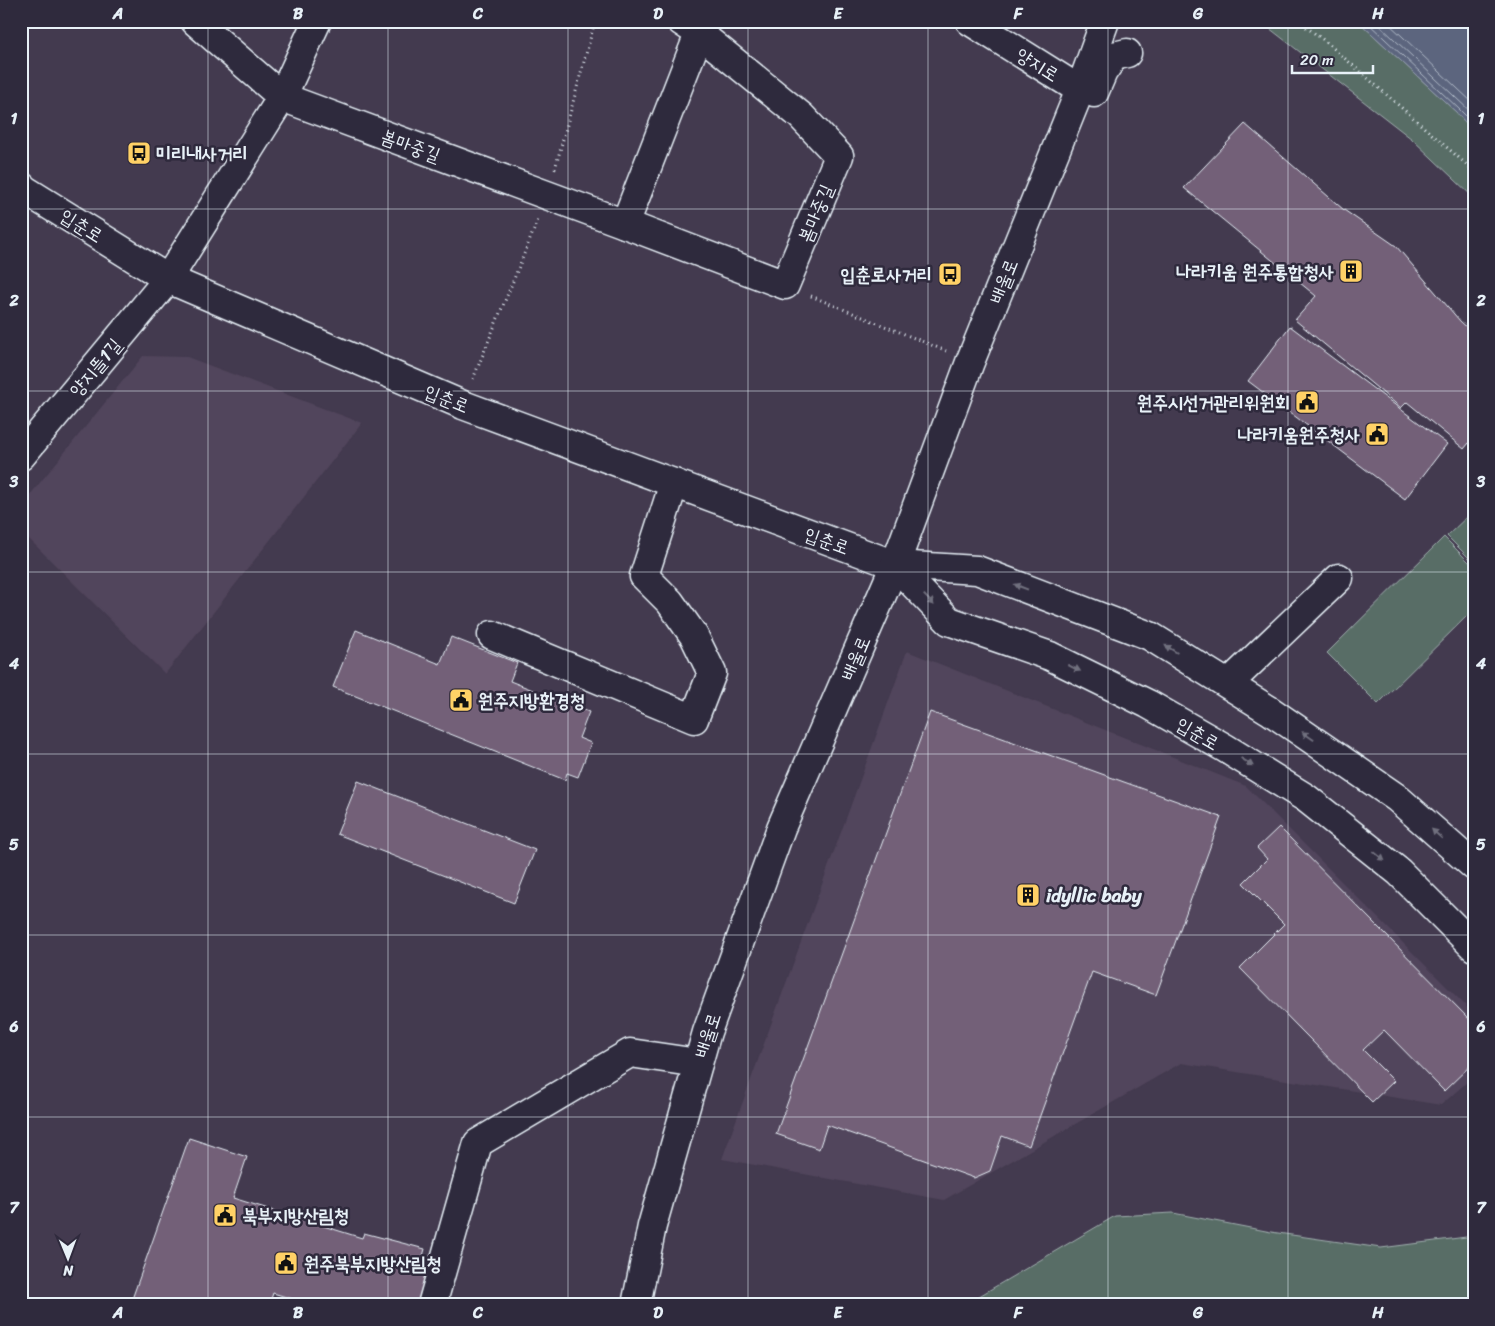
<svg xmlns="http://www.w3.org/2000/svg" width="1495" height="1326" font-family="Sriracha,'Poor Story',sans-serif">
<rect width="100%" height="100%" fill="#433a4f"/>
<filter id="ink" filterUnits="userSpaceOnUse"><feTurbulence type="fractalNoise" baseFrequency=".02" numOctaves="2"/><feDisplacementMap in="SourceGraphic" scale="10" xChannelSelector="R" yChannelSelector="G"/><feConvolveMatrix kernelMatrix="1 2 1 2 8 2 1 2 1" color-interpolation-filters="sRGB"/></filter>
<g filter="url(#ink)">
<g fill="#51455b">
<polygon points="143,356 187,357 362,423 165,674 21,531 21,506"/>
<polygon points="907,651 1246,786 1474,1014 1474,1076 1441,1105 1181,1063 944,1200 722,1159"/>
</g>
<g fill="#596d66" stroke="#a0afaf">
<polygon points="1260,21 1358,21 1456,112 1474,132 1474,198 1412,139"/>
<polygon points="1474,510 1474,563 1447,536"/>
<polygon points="1444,537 1474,567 1474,609 1378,704 1327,653"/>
<polygon points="1173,1213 1271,1232 1381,1248 1474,1236 1474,1305 964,1305 1115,1216"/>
</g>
<polygon fill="#5b657e" stroke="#939daf" points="1358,21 1462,21 1474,32 1474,132 1456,112"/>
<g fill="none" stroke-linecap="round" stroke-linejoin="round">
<g stroke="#b0b9c7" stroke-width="1">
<polyline points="1366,21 1459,109 1474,124"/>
<polyline points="1375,21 1474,115"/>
<polyline points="1386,21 1474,104"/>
</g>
</g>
<g fill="#736078" stroke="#e8f1f8">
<polygon points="1245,124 1344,210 1396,246 1460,321 1474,334 1474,437 1464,449 1407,402 1401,408 1295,320 1316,296 1184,188"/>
<polygon points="1290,326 1447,444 1405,499 1248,381"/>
<polygon points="356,630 440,664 451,637 517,663 510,681 589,712 579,738 591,743 578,777 567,773 565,780 333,687"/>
<polygon points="930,712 1221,817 1156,995 1092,972 1029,1146 1002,1136 990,1171 974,1178 827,1125 819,1149 776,1134"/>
<polygon points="358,781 535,850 514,903 337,834"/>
<polygon points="1279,827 1474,1024 1474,1062 1444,1091 1384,1030 1363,1050 1394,1081 1372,1102 1240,968 1284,924 1243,883 1267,859 1257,848"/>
<polygon points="189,1138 247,1157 233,1198 362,1238 364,1233 425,1249 419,1270 437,1275 428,1305 313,1305 273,1293 269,1305 151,1305 132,1299"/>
</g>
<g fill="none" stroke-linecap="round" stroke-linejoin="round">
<g stroke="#e8f1f8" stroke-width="31">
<g id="minor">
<polyline points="195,21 282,97 625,224 785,285 839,156 801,116 699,33 681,21"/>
<polyline points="970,21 1080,90"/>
<polyline points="1094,93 1103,72 1114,56 1127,53"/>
<polyline points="21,186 25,190 168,279 463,405 895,565 977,570 1150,636 1269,710 1397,798 1474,866"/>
<polyline points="625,224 704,21"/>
<polyline points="21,456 168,279 282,97 317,21"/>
<polyline points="895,565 949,621 1050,656 1148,704 1225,748 1306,798 1399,872 1474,947"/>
<polyline points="492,635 694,719 712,673 694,636 670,602 644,576 674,483"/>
<polyline points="1228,684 1339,578"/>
<polyline points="432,1305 478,1143 630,1053 698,1063"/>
<polyline points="636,1305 652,1226 707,1032 781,828 895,565 970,362 1080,90 1105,21"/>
</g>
</g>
<g stroke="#e8f1f8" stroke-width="3" stroke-dasharray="1 4" stroke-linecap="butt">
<polyline points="1298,21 1325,41 1474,171"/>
<polyline points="555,169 595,21"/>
<polyline points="811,296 946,351"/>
<polyline points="473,379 538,220"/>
</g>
<use href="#minor" stroke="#2f2a3d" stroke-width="28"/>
</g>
<defs><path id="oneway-solid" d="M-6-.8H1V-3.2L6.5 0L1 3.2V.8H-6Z" transform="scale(1.25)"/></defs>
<g fill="#70707e">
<use href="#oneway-solid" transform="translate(1021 587) rotate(-159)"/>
<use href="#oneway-solid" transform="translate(929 600) rotate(46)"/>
<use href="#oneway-solid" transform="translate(1171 649) rotate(-148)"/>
<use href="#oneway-solid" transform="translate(1074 668) rotate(26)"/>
<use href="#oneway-solid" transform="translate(1308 736) rotate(-145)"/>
<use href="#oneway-solid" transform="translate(1247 762) rotate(32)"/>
<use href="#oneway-solid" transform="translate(1437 834) rotate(-138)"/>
<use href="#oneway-solid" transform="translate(1379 856) rotate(38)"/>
</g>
</g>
<path fill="none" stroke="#e8f1f8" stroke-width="1" stroke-opacity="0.55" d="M208,21V1305M388,21V1305M568,21V1305M748,21V1305M928,21V1305M1108,21V1305M1288,21V1305M21,209H1474M21,391H1474M21,572H1474M21,754H1474M21,935H1474M21,1117H1474"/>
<defs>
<g id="bus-square" transform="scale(1.25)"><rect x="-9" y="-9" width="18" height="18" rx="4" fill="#ffd166" stroke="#2f2a3d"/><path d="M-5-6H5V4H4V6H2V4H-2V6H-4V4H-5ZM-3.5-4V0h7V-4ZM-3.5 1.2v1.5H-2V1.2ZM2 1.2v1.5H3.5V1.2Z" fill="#111"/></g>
<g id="building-square" transform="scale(1.25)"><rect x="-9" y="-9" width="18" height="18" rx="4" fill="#ffd166" stroke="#2f2a3d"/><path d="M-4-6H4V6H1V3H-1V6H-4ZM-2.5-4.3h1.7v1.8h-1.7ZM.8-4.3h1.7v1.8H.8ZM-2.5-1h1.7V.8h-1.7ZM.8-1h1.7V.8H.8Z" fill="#111"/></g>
<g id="civic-square" transform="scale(1.25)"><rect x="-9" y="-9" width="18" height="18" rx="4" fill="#ffd166" stroke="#2f2a3d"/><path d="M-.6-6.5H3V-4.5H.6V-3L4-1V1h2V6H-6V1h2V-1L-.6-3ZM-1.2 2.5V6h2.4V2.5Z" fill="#111"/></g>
</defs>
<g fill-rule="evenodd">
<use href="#bus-square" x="139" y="153"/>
<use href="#building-square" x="1351" y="271"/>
<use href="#bus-square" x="950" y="274"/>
<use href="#civic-square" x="1307" y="402"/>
<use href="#civic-square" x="1377" y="434"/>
<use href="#civic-square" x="461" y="700"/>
<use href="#building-square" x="1028" y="895"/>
<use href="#civic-square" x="225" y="1215"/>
<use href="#civic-square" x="286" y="1263"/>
</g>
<g text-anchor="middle" stroke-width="5" stroke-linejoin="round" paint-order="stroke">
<g font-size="19" fill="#e8f1f8" stroke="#2f2a3d">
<text transform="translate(1038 64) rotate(32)" y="7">양지로</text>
<text transform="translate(411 145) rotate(20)" y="7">봄마중길</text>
<text transform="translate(815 213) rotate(-67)" y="7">봄마중길</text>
<text transform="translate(82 225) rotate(32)" y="7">입춘로</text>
<text transform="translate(1003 281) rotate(-68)" y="7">배울로</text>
<text transform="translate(95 367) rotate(-50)" y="7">양지뜰1길</text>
<text transform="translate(447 398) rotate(22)" y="7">입춘로</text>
<text transform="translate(827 540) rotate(20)" y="7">입춘로</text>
<text transform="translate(855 658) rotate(-67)" y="7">배울로</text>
<text transform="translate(1198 733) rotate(30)" y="7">입춘로</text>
<text transform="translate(707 1035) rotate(-72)" y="7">배울로</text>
</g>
<g font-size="19" font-weight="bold" fill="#e8f1f8" stroke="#2f2a3d" text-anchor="start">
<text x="156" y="160">미리내사거리</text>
<text x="1334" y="278" text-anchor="end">나라키움 원주통합청사</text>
<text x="932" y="281" text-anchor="end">입춘로사거리</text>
<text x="1290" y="409" text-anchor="end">원주시선거관리위원회</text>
<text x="1360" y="441" text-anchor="end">나라키움원주청사</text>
<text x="478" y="707">원주지방환경청</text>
<text x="1046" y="902">idyllic baby</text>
<text x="242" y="1222">북부지방산림청</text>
<text x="304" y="1270">원주북부지방산림청</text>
</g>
</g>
<rect width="1495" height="1326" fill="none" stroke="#2f2a3d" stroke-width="55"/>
<g transform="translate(68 1258) rotate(179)" stroke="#2f2a3d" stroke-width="4" paint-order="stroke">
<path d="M0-4L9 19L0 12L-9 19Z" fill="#e8f1f8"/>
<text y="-8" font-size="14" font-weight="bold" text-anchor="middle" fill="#e8f1f8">N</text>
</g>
<path d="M1292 65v8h81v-8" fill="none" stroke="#e8f1f8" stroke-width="2.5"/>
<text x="1300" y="65" font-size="15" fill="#e8f1f8" stroke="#2f2a3d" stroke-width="4" paint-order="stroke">20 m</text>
<rect x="28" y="28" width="1440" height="1270" fill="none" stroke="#e8f1f8" stroke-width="2"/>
<g font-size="16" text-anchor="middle" font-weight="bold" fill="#e8f1f8">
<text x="118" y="19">A</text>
<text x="298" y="19">B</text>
<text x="478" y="19">C</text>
<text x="658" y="19">D</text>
<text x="838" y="19">E</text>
<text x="1018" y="19">F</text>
<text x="1198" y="19">G</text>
<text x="1378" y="19">H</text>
<text x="14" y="124">1</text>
<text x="1481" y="124">1</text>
<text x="14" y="306">2</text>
<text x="1481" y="306">2</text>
<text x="14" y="487">3</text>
<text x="1481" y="487">3</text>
<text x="14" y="669">4</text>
<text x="1481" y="669">4</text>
<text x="14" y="850">5</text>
<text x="1481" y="850">5</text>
<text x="14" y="1032">6</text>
<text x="1481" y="1032">6</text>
<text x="14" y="1213">7</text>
<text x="1481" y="1213">7</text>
<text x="118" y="1318">A</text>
<text x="298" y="1318">B</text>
<text x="478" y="1318">C</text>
<text x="658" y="1318">D</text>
<text x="838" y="1318">E</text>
<text x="1018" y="1318">F</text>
<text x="1198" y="1318">G</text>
<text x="1378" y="1318">H</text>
</g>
</svg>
